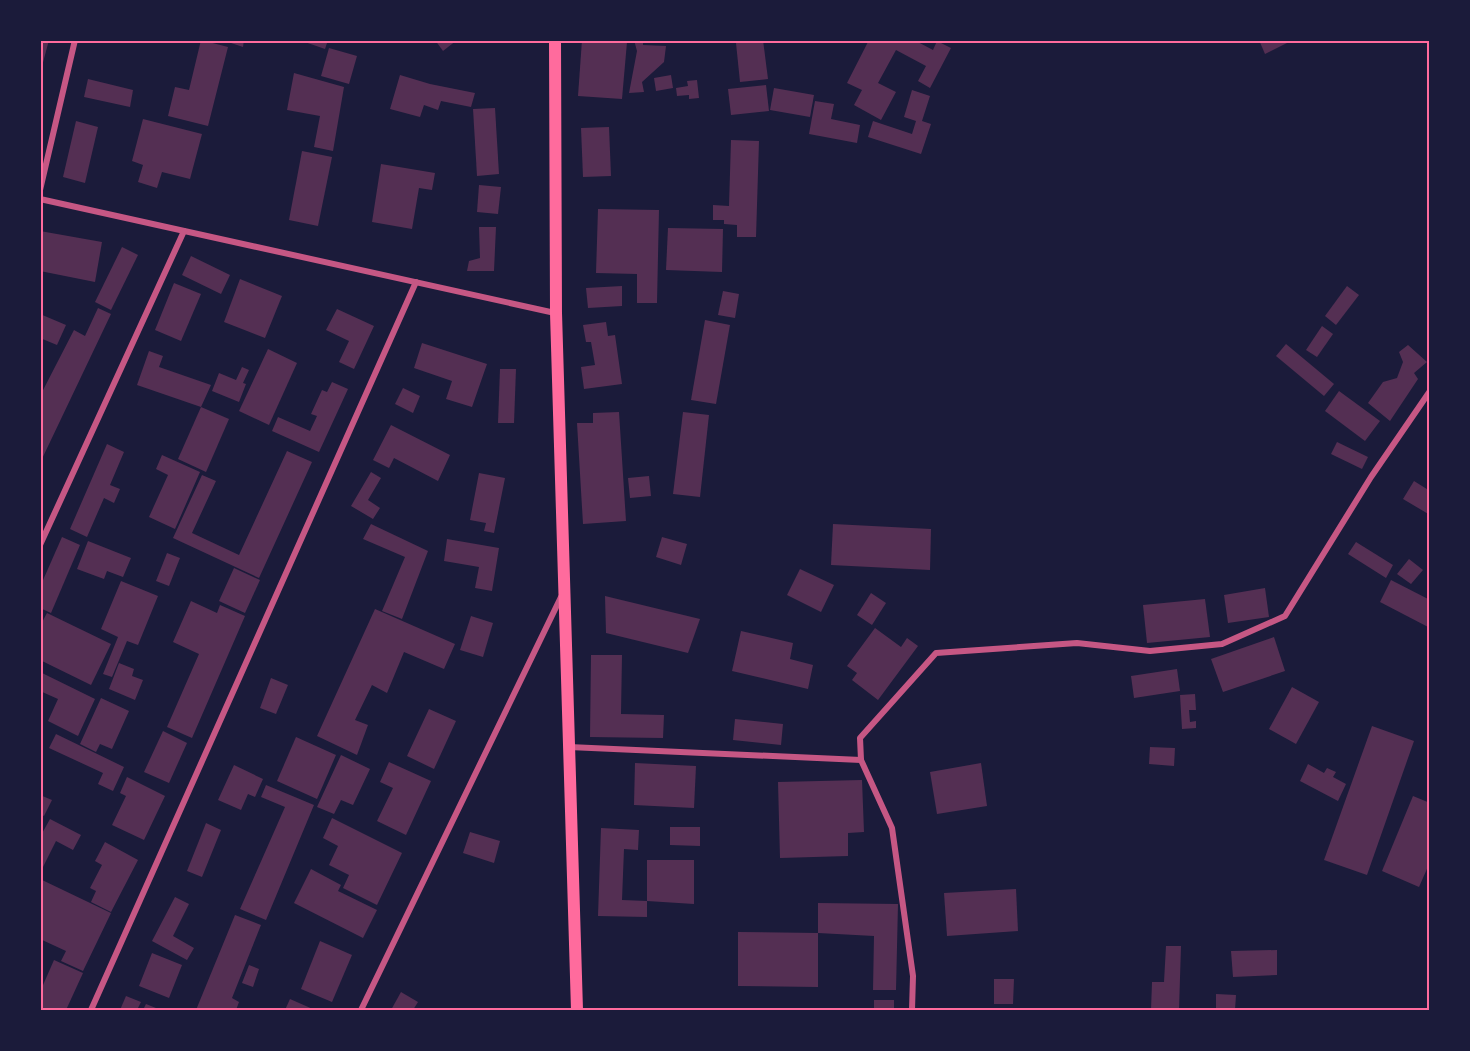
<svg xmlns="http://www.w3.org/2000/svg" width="1470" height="1051" font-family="Raleway,sans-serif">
<rect width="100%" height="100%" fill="#1b1b3a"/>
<g fill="#542f53">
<polygon points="40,40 49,40 41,70 40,70"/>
<polygon points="201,40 228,47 208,126 168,116 175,87 189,90"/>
<polygon points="222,40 244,40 243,47"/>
<polygon points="299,40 328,40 325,49"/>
<polygon points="435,40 457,40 443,51"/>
<polygon points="582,40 627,42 622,99 578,96"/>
<polygon points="634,40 643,40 643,45 666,46 664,62 642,82 644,92 629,93 637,51"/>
<polygon points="763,40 768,79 740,82 736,43"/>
<polygon points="869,40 914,40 933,50 937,41 951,48 930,88 918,81 926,66 896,50 878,83 896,92 881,120 854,105 862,90 847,83"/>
<polygon points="1259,40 1293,40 1265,54"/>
<polygon points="329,48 357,56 349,84 321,76"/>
<polygon points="294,73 344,87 333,151 314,147 320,116 287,110"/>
<polygon points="400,75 430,84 475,93 471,107 441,101 438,110 424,105 420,117 390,109"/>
<polygon points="671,75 673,88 656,91 654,78"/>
<polygon points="88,79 133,90 130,107 84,97"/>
<polygon points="697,80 699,98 689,99 689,95 677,96 676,88 688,86 687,81"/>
<polygon points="766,85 769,111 731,115 728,89"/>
<polygon points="774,88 814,95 810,117 770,110"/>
<polygon points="912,90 930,96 922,121 931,124 921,154 868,137 873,121 912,134 916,121 904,117"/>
<polygon points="815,101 834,104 831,119 860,125 857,143 809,134"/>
<polygon points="495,108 499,174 477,176 473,109"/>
<polygon points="143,119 202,134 190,179 162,172 157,188 138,182 143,165 132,161"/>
<polygon points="76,121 98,127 85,183 63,177"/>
<polygon points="609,127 611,176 583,177 581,128"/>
<polygon points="731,140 759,141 756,237 737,237 737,225 724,224 724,220 713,220 713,205 729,206"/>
<polygon points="302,151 332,157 318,226 289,220"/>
<polygon points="381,164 435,173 432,190 419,188 412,229 372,222"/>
<polygon points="479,185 501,187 498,214 477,212"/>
<polygon points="598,209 659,210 657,303 637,303 637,274 596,273"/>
<polygon points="479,227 496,227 494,271 467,271 469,261 480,258"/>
<polygon points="668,228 723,229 722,272 666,270"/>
<polygon points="40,231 102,242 95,282 40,271"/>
<polygon points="122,247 138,255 111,310 95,302"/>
<polygon points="191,256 230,275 221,294 182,275"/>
<polygon points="240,279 282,296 265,338 224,322"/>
<polygon points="174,283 201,294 181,341 155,330"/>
<polygon points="622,286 622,306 588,308 586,288"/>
<polygon points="1347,286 1359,295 1336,325 1325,316"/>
<polygon points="723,291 739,294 735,318 718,315"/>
<polygon points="98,308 111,314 40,463 40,396 74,330 85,336"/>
<polygon points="337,309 374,326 354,369 339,362 349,341 326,330"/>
<polygon points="40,314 66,325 57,345 40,338"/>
<polygon points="705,320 730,325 716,404 691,400"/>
<polygon points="606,322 608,336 615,335 622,384 584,389 581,367 595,365 591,342 586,342 583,325"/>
<polygon points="1322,326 1333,334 1317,357 1306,350"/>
<polygon points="422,343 487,364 472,407 446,399 452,381 414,368"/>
<polygon points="1286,344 1334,384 1324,396 1276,356"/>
<polygon points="1408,345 1427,362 1414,373 1418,379 1390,421 1368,403 1383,382 1397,378 1403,362 1399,352"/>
<polygon points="268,349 297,363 269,425 239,411"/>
<polygon points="149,351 163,356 159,367 211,385 201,407 137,385"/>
<polygon points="242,367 249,370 243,383 246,384 239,402 212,391 219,373 236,380"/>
<polygon points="500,369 516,369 514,423 498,423"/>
<polygon points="332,382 348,389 319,452 272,431 278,417 310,431 317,416 311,414 322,390 327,392"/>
<polygon points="403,388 420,396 413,413 395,404"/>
<polygon points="1339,391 1380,421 1365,441 1325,411"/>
<polygon points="201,407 229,419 206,472 178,459"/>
<polygon points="619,412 626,521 583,524 577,423 593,423 593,413"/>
<polygon points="683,412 709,415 700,497 673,494"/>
<polygon points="391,425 450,455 438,481 394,458 389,468 373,460"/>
<polygon points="1337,442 1368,457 1362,469 1331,454"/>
<polygon points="107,444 124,452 110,485 120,489 114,503 104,498 87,537 70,529"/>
<polygon points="287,451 312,462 259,578 173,538 202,475 216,481 192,533 239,555"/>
<polygon points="162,455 200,472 175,529 149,517 168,475 156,469"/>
<polygon points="371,472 381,478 368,500 380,508 373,519 351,506"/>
<polygon points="479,473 505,478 494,533 484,531 486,523 470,520"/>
<polygon points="649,476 651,496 630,498 628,478"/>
<polygon points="1414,481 1430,491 1430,515 1403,499"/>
<polygon points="371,524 428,551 402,619 382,611 405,557 363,539"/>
<polygon points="833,524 931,529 930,570 831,565"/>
<polygon points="62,537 80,545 51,613 40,608 40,587"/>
<polygon points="662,537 687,544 681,565 656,557"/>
<polygon points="447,539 499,548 492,591 475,588 479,567 444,561"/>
<polygon points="88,541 131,558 123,577 107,571 104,579 77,569"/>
<polygon points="1356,542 1393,565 1386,578 1348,554"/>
<polygon points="167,553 180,558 169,586 156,581"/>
<polygon points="1409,559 1423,570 1411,584 1397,574"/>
<polygon points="234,568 260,580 245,613 219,601"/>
<polygon points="800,569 834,585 821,612 787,595"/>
<polygon points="1391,580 1430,600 1430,628 1380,602"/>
<polygon points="121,581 158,596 138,645 127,641 112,677 103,674 118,637 101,629"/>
<polygon points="1265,588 1269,617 1228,623 1224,595"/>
<polygon points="871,593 886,603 872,625 857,615"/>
<polygon points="605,596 700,619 688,653 606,633"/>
<polygon points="1205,599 1210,637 1147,643 1143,605"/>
<polygon points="191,601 217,613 220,605 245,616 192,738 167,727 199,654 173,642"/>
<polygon points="375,609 455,644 444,669 404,652 387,693 372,685 355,720 368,725 357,755 317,736"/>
<polygon points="47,613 111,644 91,685 40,660 40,626"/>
<polygon points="471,616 493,623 483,657 460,650"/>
<polygon points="875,628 901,647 907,638 918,646 878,700 852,680 857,673 847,666"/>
<polygon points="741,631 793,643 790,659 813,665 808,689 732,671"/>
<polygon points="1274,637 1285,671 1223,692 1211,659"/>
<polygon points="591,655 622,655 621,714 664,715 663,738 590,737"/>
<polygon points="119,663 134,669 132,676 143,680 135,700 109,689"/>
<polygon points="1177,669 1180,691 1134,698 1131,676"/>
<polygon points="40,672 95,699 78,736 48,721 58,699 40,691"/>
<polygon points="271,678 288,685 276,714 260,708"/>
<polygon points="1292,687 1319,702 1296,744 1269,729"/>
<polygon points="1195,694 1196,710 1189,710 1190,722 1196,721 1196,728 1182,729 1180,695"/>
<polygon points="101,698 129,711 112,749 100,744 96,752 80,744"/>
<polygon points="429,709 456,721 434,769 407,756"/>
<polygon points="735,719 783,724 781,745 733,740"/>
<polygon points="1372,726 1414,741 1367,875 1324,860"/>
<polygon points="163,731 187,743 169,783 144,772"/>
<polygon points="56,734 124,767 113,791 98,784 103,773 49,748"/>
<polygon points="296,737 336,755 317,799 277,781"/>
<polygon points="1150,747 1175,748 1174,766 1149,764"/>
<polygon points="341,755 370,769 353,805 341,800 334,814 317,807"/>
<polygon points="389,762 431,781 406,835 377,821 393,788 380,782"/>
<polygon points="635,763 696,766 694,808 634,805"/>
<polygon points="981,763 987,806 937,814 930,772"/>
<polygon points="1308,764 1324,773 1327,768 1336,772 1333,777 1346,784 1338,801 1300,781"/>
<polygon points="234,765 263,779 255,797 248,794 241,810 218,800"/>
<polygon points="127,777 165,796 144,840 112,825 126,796 120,793"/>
<polygon points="862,780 864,832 848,833 848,856 780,858 778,782"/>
<polygon points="266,785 314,805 266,920 240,909 285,807 261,797"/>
<polygon points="40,795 52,800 44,816 40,814"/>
<polygon points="1413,796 1430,803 1430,862 1419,887 1382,871"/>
<polygon points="332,818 402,853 377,905 343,888 349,875 329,865 338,846 323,838"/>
<polygon points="50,819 81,835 73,850 56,841 42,869 40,868 40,837"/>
<polygon points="206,823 221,830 202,877 187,871"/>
<polygon points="670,827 700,827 700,846 670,845"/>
<polygon points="601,828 639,830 638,850 624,849 622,900 647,901 647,917 598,916"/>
<polygon points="470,832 500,841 494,863 463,853"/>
<polygon points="105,842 138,860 111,912 91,902 96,891 90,888 102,865 95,861"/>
<polygon points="647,860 694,860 694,904 647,901"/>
<polygon points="311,869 341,885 338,891 377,910 363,938 294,903"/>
<polygon points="40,879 111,913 83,971 61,961 66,951 40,939"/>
<polygon points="1016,889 1018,931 947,936 944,893"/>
<polygon points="175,897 189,904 173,936 194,948 187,960 152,941"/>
<polygon points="818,903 898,904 896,990 873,990 874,936 818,933"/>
<polygon points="235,915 261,925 232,998 239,1002 236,1010 196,1010"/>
<polygon points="738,932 818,933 818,987 738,986"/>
<polygon points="320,941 352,955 332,1002 301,989"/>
<polygon points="1166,946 1181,946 1179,1010 1151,1010 1152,982 1164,982"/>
<polygon points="1277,950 1277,975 1233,977 1231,951"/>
<polygon points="152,953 182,965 169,998 139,986"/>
<polygon points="54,960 83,973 66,1010 40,1010 40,992"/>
<polygon points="249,965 259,969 253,987 242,983"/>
<polygon points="994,979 1014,979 1013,1004 994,1004"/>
<polygon points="401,992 418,1002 413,1010 391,1010"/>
<polygon points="1216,994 1236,995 1235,1010 1216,1010"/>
<polygon points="126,996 141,1002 137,1010 120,1010"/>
<polygon points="290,999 315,1010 285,1010"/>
<rect x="874" y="1000" width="20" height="10"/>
<polygon points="146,1004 161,1010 143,1010"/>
</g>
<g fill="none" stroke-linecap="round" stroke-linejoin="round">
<g stroke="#c65784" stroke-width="6">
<polyline points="40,190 75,40"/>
<polyline points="40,199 555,313"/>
<polyline points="40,545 184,231"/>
<polyline points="569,747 861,760"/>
<polyline points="91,1010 416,282"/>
<polyline points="361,1010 561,597"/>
<polyline points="912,1010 913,976 892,828 861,760 860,738 936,653 1077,643 1150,651 1222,644 1285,616 1371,477 1430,391"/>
</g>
<polyline stroke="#ff6b9d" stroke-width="12" points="555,40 556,313 577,1010"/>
</g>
<rect width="1470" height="1051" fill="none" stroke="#1b1b3a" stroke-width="84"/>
<rect x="42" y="42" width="1386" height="967" fill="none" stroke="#ff6b9d" stroke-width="2"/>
</svg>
